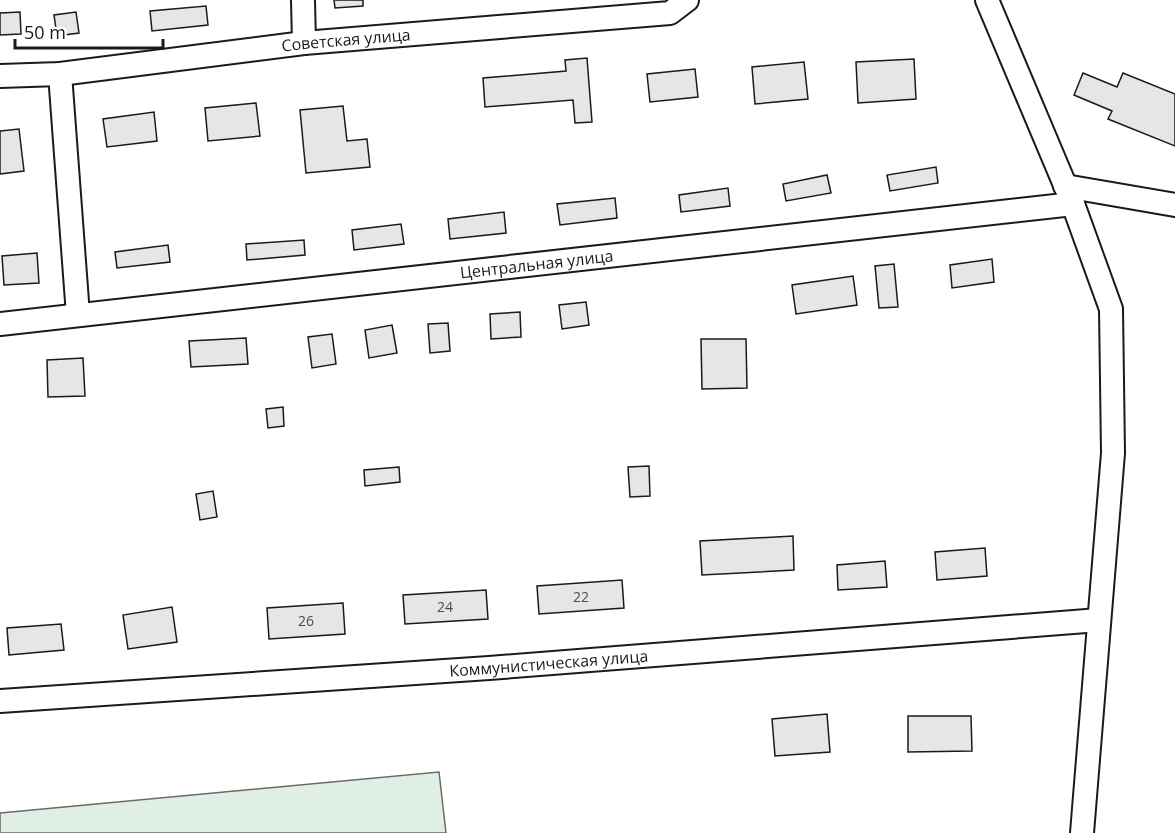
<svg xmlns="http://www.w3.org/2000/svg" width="1175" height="833" font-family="'Open Sans',sans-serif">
<rect width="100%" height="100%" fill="#fff"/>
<polygon fill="#e0efe3" stroke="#6a6a6a" stroke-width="1.5" points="439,772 446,833 0,833 0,813"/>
<g fill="#e6e6e6" stroke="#1a1a1a" stroke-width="1.5">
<polygon points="334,0 363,0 363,6 335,8"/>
<polygon points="206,6 208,25 152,31 150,11"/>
<polygon points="20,12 21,34 0,35 0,13"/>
<polygon points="76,12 79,33 57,36 54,15"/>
<polygon points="587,58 592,122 575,123 573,100 485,107 483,78 566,71 565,60"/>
<polygon points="914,59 916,99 858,103 856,62"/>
<polygon points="804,62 808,99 755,104 752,67"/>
<polygon points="695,69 698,97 650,102 647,74"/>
<polygon points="1083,73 1117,87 1123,73 1175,94 1175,146 1108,119 1112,111 1074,95"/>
<polygon points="256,103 260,136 208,141 205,108"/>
<polygon points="343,106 347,141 367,139 370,167 306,173 300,110"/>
<polygon points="154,112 157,141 107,147 103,119"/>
<polygon points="19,129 24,171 0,174 0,131"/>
<polygon points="936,167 938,183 890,191 887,175"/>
<polygon points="827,175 831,193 786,201 783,184"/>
<polygon points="728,188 730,206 681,212 679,195"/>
<polygon points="615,198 617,218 560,225 557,204"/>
<polygon points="504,212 506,233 450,239 448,219"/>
<polygon points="401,224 404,244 354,250 352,230"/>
<polygon points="304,240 305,255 247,260 246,244"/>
<polygon points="168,245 170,262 117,268 115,252"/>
<polygon points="37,253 39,283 4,285 2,256"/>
<polygon points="992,259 994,282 952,288 950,265"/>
<polygon points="894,264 898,307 879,308 875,266"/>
<polygon points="853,276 857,305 796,314 792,285"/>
<polygon points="586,302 589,325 562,329 559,305"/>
<polygon points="520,312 521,337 491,339 490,314"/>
<polygon points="448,323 450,351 430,353 428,324"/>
<polygon points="392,325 397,353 369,358 365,330"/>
<polygon points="332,334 336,364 312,368 308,337"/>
<polygon points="246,338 248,364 191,367 189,341"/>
<polygon points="701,339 746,339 747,388 702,389"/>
<polygon points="83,358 85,396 48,397 47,360"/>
<polygon points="283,407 284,426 268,428 266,409"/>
<polygon points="649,466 650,496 630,497 628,467"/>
<polygon points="399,467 400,482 365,486 364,470"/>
<polygon points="213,491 217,517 200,520 196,494"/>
<polygon points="793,536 794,570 702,575 700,541"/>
<polygon points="985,548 987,576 937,580 935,552"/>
<polygon points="885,561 887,587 838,590 837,565"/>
<polygon points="622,580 624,608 539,614 537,586"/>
<polygon points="486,590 488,619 405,624 403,595"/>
<polygon points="343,603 345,634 269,639 267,608"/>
<polygon points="172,607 177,642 128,649 123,615"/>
<polygon points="61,624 64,650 9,655 7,628"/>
<polygon points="827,714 830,752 775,756 772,719"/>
<polygon points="908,716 971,716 972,751 908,752"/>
</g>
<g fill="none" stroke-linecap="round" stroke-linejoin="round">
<g stroke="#1a1a1a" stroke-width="26">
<g id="minor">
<polyline points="303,0 304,43"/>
<polyline points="987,0 1073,204 1111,309 1113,453 1082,833"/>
<polyline points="60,74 78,315"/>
<path id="s1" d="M0,76L60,74L304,43L670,13L687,0"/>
<polyline points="1065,186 1175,205"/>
<path id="s2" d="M0,324L1073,204"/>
<path id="s3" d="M0,701L489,668L1099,620"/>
</g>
</g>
<use href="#minor" stroke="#fff" stroke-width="22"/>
</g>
<g text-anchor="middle" stroke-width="4.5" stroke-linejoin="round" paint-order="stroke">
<g font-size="14" fill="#4d4d4d">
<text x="581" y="602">22</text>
<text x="445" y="612">24</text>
<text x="306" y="626">26</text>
</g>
<g font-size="16" fill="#1a1a1a" stroke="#fff">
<text dy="6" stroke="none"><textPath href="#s1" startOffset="348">Советская улица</textPath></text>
<text dy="6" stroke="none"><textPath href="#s2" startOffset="540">Центральная улица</textPath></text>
<text dy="6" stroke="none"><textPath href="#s3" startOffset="550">Коммунистическая улица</textPath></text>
</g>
</g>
<path d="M15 39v9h148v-9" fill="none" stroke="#1a1a1a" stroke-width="3"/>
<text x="24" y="39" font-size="18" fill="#1a1a1a" stroke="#ffffff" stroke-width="4.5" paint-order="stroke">50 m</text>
</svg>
